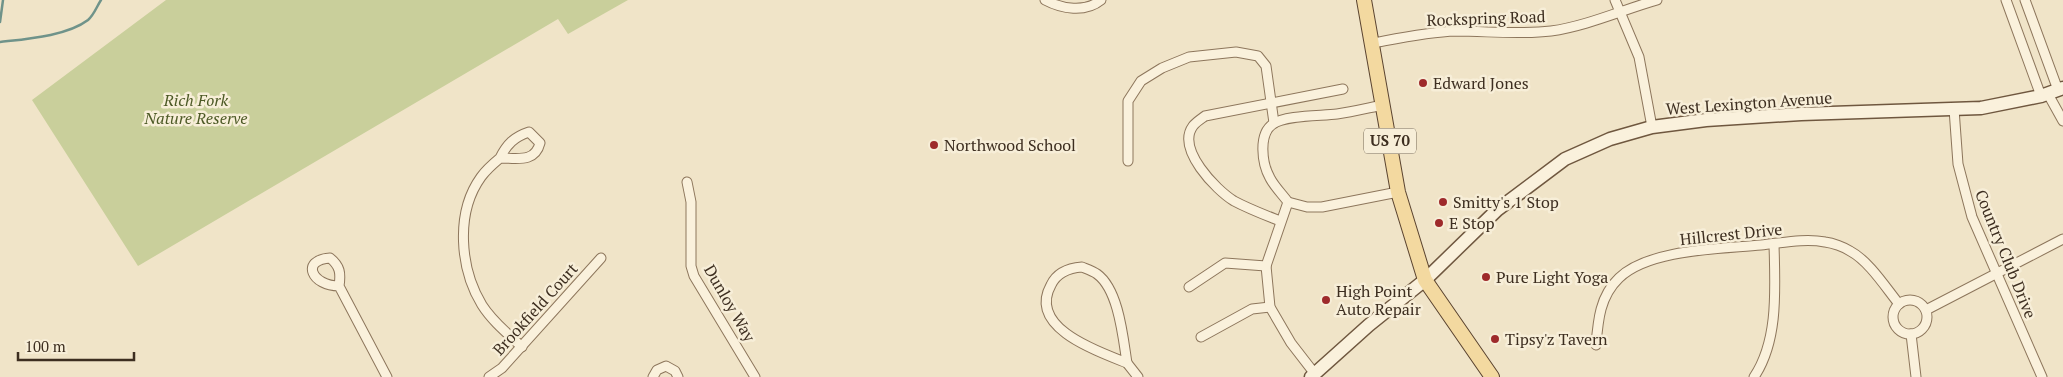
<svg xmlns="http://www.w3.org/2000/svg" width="2063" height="377" font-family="'PT Serif',serif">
<rect width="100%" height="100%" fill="#f0e4c8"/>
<polygon fill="#c9cf9b" points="166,0 628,0 568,34 558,19 138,266 32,100"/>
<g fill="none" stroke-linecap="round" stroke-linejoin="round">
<g stroke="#6f938a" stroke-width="2.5">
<polyline points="0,22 3,0"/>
<path d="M0,42C26,39 67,36 88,20C94,15 97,6 101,0"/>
</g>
<g stroke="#8d765c" stroke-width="11">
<g id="street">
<path d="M1045,0C1062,9 1085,13 1101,0"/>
<polyline points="1615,0 1639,57 1652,127"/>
<polyline points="2006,0 2041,96"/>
<polyline points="2025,0 2058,90"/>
<path d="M1373,43C1400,38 1428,32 1456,31C1487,31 1519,35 1551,31C1587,26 1622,10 1657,0"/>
<polyline points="2048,94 2063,121"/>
<polyline points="1954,109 1958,164 1972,217 2042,377"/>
<path d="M500,158C507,144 514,137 529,132L540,143C535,163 517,158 500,158C494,163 486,170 481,177C455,213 460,269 482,305C492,321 508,334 522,347"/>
<polyline points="1128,161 1128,101 1141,81 1162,68 1189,57 1236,52 1258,56 1266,66 1274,123"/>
<polyline points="687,182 691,202 691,266 694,276 755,377"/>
<polyline points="1288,202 1307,207 1322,207 1398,192"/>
<path d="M1280,221C1265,215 1249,209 1234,201C1216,190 1176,149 1193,126C1196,122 1201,119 1205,116L1343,89"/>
<polyline points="1266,266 1270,307 1291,343 1315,374"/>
<path d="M1082,267C1087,269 1093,271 1097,274C1119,290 1123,338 1127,363C1099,352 1027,328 1051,285C1057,272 1069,268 1082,267Z"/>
<path d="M339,286C312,286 300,260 330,258C340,266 341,273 339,286L387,377"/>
<path d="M1189,287L1225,263L1266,266L1288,202C1282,194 1274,186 1270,178C1262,164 1258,134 1273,124C1285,115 1322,116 1337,114C1352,112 1368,108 1383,105"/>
<circle cx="1910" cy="317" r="17"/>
<polyline points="1926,310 2063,239"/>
<polyline points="1911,334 1916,377"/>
<polyline points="1201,337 1252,309 1270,307"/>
<path d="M1596,345C1598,320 1600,296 1619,278C1649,249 1720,249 1761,245C1781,243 1805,238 1825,242C1833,243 1844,247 1850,251C1869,261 1886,288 1899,304"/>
<polyline points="1127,363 1138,377"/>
<polyline points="489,377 502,368 601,258"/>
<polyline points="653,377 657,370 666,366 675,371 678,377"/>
<path d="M1754,377C1779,340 1775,287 1774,244"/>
</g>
</g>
<g stroke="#6f573f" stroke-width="15">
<polyline id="secondary" points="1311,377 1369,325 1425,280 1497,210 1565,159 1610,139 1652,127 1706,120 1801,114 1981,108 2041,96 2063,88"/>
</g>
<g stroke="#5b4430" stroke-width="16">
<polyline id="primary" points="1364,0 1398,192 1425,280 1492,377"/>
</g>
<use href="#street" stroke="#faf1dc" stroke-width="9"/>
<use href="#secondary" stroke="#faf1dc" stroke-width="12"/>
<use href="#primary" stroke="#f3d9a0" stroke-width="14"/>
</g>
<g fill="#9e2a2b" stroke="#f7eed8" stroke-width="2">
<circle cx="1423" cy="83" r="5"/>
<circle cx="934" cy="145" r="5"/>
<circle cx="1443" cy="202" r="5"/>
<circle cx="1439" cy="223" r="5"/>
<circle cx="1486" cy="277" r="5"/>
<circle cx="1326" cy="300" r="5"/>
<circle cx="1495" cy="339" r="5"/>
</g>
<g text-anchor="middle" stroke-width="5" stroke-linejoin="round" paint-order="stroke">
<rect fill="#f7eed8" stroke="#756857" stroke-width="1" x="1364" y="128.5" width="52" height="25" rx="4"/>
<g font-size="15" font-weight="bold" fill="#3d2e20">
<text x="1390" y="146">US 70</text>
</g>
<g font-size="16" fill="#3d2e20" stroke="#f7eed8">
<text transform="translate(1486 18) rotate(-2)" y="6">Rockspring Road</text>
<text transform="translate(1749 103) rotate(-4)" y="6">West Lexington Avenue</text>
<text transform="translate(1731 234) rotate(-6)" y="6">Hillcrest Drive</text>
<text transform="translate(2006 254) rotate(68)" y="6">Country Club Drive</text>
<text transform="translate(730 303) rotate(60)" y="6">Dunloy Way</text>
<text transform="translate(535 309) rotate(-48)" y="6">Brookfield Court</text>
</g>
<g font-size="16" fill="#3d2e20" stroke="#f7eed8" text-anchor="start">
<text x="1433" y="89">Edward Jones</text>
<text x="944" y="151">Northwood School</text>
<text x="1453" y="208">Smitty's 1 Stop</text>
<text x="1449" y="229">E Stop</text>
<text x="1496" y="283">Pure Light Yoga</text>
<text x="1336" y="297">High Point<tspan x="1336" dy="18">Auto Repair</tspan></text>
<text x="1505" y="345">Tipsy'z Tavern</text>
</g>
<g font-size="16" font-style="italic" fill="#4d5a26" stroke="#f7eed8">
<text x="196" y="106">Rich Fork<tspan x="196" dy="18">Nature Reserve</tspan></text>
</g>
</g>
<path d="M18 352v8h116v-8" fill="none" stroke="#3d2e20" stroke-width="2.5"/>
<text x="25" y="352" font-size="15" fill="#3d2e20" stroke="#f7eed8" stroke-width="4" paint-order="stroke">100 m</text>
</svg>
